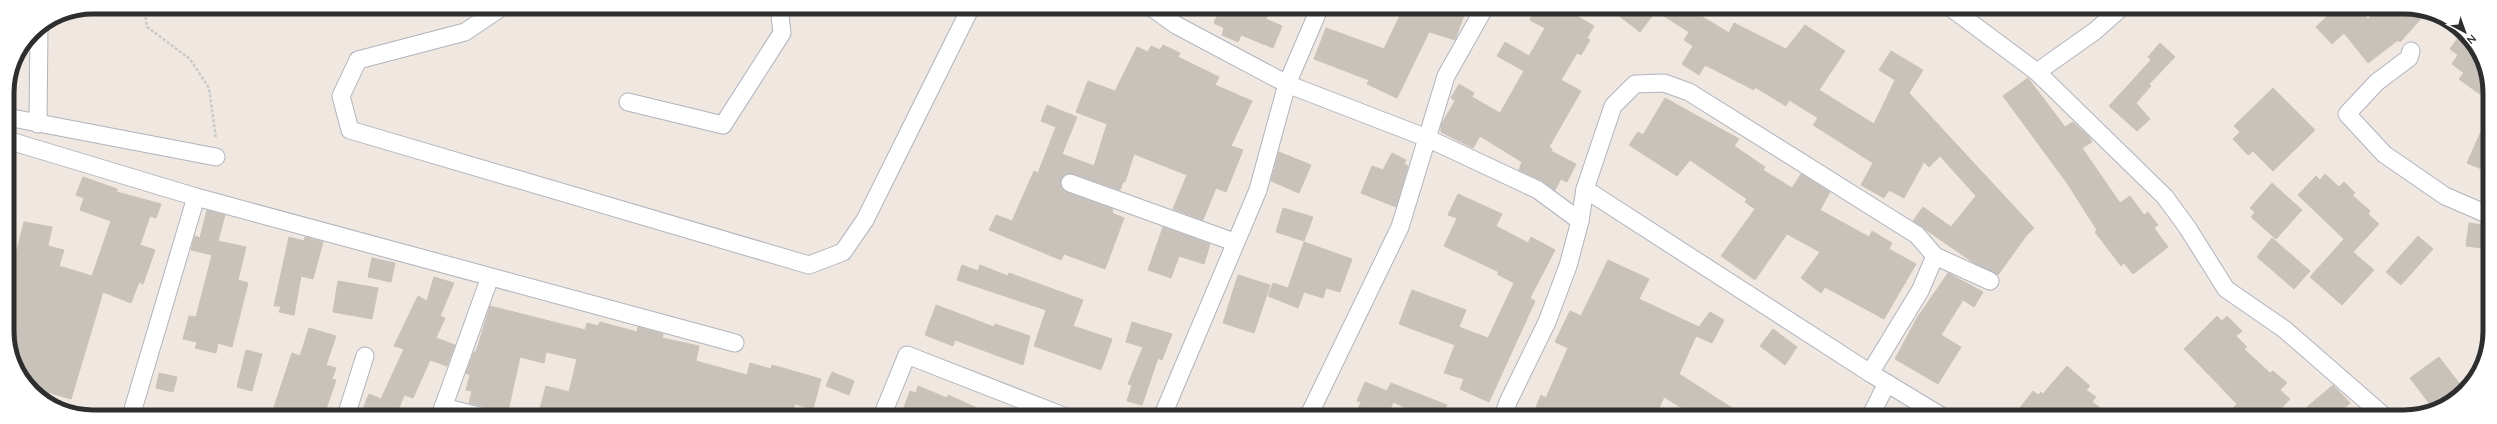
<svg xmlns="http://www.w3.org/2000/svg" width="2497" height="424" font-family="Quicksand,sans-serif">
<rect width="100%" height="100%" fill="#efe7e0"/>
<g fill="#c8c2bb" stroke="#cbc3b9">
<polygon points="1221,7 1271,7 1266,19 1282,26 1273,48 1241,35 1238,42 1222,35 1224,28 1214,23"/>
<polygon points="1404,7 1467,7 1455,40 1429,32 1397,98 1367,84 1369,80 1314,59 1326,28 1384,49"/>
<polygon points="1536,7 1573,7 1570,12 1594,26 1587,38 1590,40 1581,55 1577,53 1561,80 1581,91 1549,147 1552,149 1551,151 1576,164 1567,182 1561,179 1555,190 1542,181 1519,170 1522,162 1480,136 1473,148 1441,132 1441,125 1455,101 1451,98 1459,84 1474,93 1472,97 1500,113 1524,71 1497,56 1505,42 1529,56 1545,28 1530,20"/>
<polygon points="1609,8 1688,8 1729,33 1734,23 1786,49 1805,25 1845,51 1819,90 1874,124 1895,80 1879,70 1891,51 1923,70 1909,93 2034,228 2026,236 1998,275 1974,263 1913,221 1923,207 1951,227 1976,196 1940,156 1929,167 1924,162 1904,198 1889,190 1884,198 1861,185 1873,163 1813,125 1818,118 1789,100 1786,106 1755,87 1754,90 1705,65 1699,75 1682,64 1693,46 1684,40 1689,32 1656,11 1640,32"/>
<polygon points="2336,8 2357,8 2368,19 2379,8 2415,8 2426,13 2400,42 2398,40 2368,63 2344,33 2332,44 2316,27"/>
<polygon points="2463,31 2488,76 2488,100 2459,79 2464,73 2452,64 2458,55 2450,49"/>
<polygon points="2160,43 2175,57 2149,84 2151,86 2136,103 2150,119 2137,131 2109,106 2151,60 2148,57"/>
<polygon points="1163,45 1180,53 1178,57 1219,77 1215,85 1252,101 1231,146 1243,150 1226,192 1216,188 1203,220 1173,209 1187,175 1134,154 1125,182 1123,182 1120,190 1073,174 1064,175 1061,180 1062,189 1066,192 1113,209 1112,213 1124,218 1105,269 1064,254 1061,260 989,230 996,215 1012,221 1034,171 1038,173 1056,127 1041,121 1047,105 1077,117 1062,154 1094,166 1107,124 1076,112 1088,81 1115,91 1137,47 1148,52 1151,46 1160,50"/>
<polygon points="2028,78 2065,127 2073,122 2089,137 2092,142 2082,148 2120,203 2130,196 2144,215 2148,212 2158,225 2154,228 2168,247 2133,274 2124,263 2121,266 2095,232 2097,230 2067,183 2003,96"/>
<polygon points="2273,88 2315,130 2273,171 2253,151 2248,155 2233,139 2240,132 2234,126"/>
<polygon points="1665,98 1739,139 1734,146 1765,167 1763,170 1792,188 1801,174 1830,192 1820,210 1869,237 1872,231 1892,243 1889,249 1916,264 1884,319 1825,287 1821,293 1801,278 1820,252 1787,234 1755,280 1721,256 1755,209 1745,202 1747,199 1690,160 1677,176 1629,145 1638,132 1643,135"/>
<polygon points="2488,116 2489,172 2467,163"/>
<polygon points="1279,152 1311,165 1299,193 1271,181"/>
<polygon points="1392,153 1406,160 1404,164 1408,166 1396,207 1361,193 1372,166 1383,170"/>
<polygon points="2325,174 2339,187 2344,182 2355,193 2352,195 2370,211 2368,214 2379,224 2353,252 2374,270 2342,305 2310,277 2344,239 2298,195 2316,176 2320,180"/>
<polygon points="83,177 117,189 117,192 161,204 156,218 150,216 140,245 155,250 143,284 139,282 131,303 103,292 71,399 30,387 18,366 22,354 11,352 9,348 8,285 24,222 52,227 48,246 64,250 59,266 92,276 111,221 80,210 84,198 76,195"/>
<polygon points="2272,183 2302,210 2276,239 2251,217 2255,212 2250,208"/>
<polygon points="1458,194 1502,214 1496,226 1528,243 1531,237 1555,250 1530,298 1535,301 1489,402 1460,389 1464,379 1444,373 1455,345 1399,324 1412,290 1466,310 1459,327 1488,338 1514,283 1497,274 1499,272 1444,246 1457,218 1448,215"/>
<polygon points="1283,208 1313,217 1304,241 1276,232"/>
<polygon points="207,210 225,215 218,241 246,247 238,280 248,283 232,347 218,343 216,353 195,348 197,342 183,339 189,316 196,317 212,255 191,250 195,236 200,238"/>
<polygon points="2469,223 2489,226 2489,249 2466,246"/>
<polygon points="1163,227 1210,244 1204,264 1179,256 1171,278 1148,270"/>
<polygon points="2418,236 2433,249 2401,285 2386,272"/>
<polygon points="289,237 304,241 305,237 323,242 313,279 301,276 294,315 279,312 281,306 274,306"/>
<polygon points="2272,238 2310,271 2294,289 2257,257"/>
<polygon points="1304,242 1352,259 1340,292 1326,288 1323,298 1304,292 1298,308 1268,296 1273,283 1288,288"/>
<polygon points="372,258 395,263 391,282 368,277"/>
<polygon points="1608,260 1649,279 1639,299 1699,327 1710,312 1724,320 1712,343 1696,336 1679,374 1746,417 1696,417 1664,397 1655,417 1532,417 1541,395 1546,398 1568,348 1555,342 1570,311 1581,316"/>
<polygon points="962,265 978,271 980,265 1008,276 1009,273 1083,300 1073,326 1112,339 1101,370 1034,346 1046,310 957,280"/>
<polygon points="1948,273 1983,292 1974,307 1963,300 1941,335 1961,347 1938,384 1895,359 1917,318"/>
<polygon points="1238,275 1270,285 1254,333 1223,323"/>
<polygon points="434,277 454,283 440,316 445,318 436,338 455,345 447,366 430,360 413,398 404,395 396,416 360,416 369,394 381,399 404,349 394,346 418,296 427,301"/>
<polygon points="338,281 378,288 372,319 333,312"/>
<polygon points="936,305 994,327 995,324 1030,336 1023,365 955,340 953,346 925,335"/>
<polygon points="490,306 585,330 587,323 598,326 600,322 637,332 638,327 663,334 662,338 699,346 696,361 747,375 750,363 771,369 772,365 821,379 813,409 795,404 791,416 763,416 746,412 746,416 538,416 546,386 569,392 577,359 546,352 544,363 520,357 507,416 488,412 482,406 469,403 472,391 466,390 470,375 466,373 474,352 476,352"/>
<polygon points="2217,316 2222,321 2227,316 2242,331 2236,336 2247,347 2244,349 2270,373 2273,371 2287,383 2280,390 2290,399 2273,417 2241,417 2232,409 2237,404 2184,349"/>
<polygon points="1132,322 1172,334 1162,360 1158,358 1142,405 1127,401 1132,385 1128,384 1143,347 1126,342"/>
<polygon points="309,328 336,336 326,365 336,368 332,379 336,380 325,412 322,411 320,416 271,416 292,353 300,356"/>
<polygon points="1773,329 1797,347 1785,365 1760,346"/>
<polygon points="246,350 262,354 252,391 237,387"/>
<polygon points="2439,357 2465,391 2461,395 2435,411 2410,378"/>
<polygon points="2067,366 2090,386 2086,390 2096,397 2092,402 2113,417 2013,417 2033,391 2038,395 2041,392 2043,394"/>
<polygon points="832,372 854,381 849,395 826,386"/>
<polygon points="159,373 177,377 173,392 156,388"/>
<polygon points="1365,382 1387,391 1391,383 1447,405 1442,417 1426,417 1393,402 1387,417 1354,417 1361,402 1357,401"/>
<polygon points="2333,385 2350,403 2334,417 2316,417 2307,407"/>
<polygon points="918,386 947,398 948,395 997,417 901,416 910,391 916,393"/>
</g>
<g fill="none" stroke-linecap="round" stroke-linejoin="round">
<g stroke="#b0b4be" stroke-width="19">
<g id="minor">
<polyline points="502,7 465,32 358,60 341,96 350,130 809,265 843,252 865,220 971,7"/>
<polyline points="1151,7 1176,25 1287,84 1427,138 1538,190 1580,221"/>
<polyline points="1951,8 2037,72 2165,197 2187,227 2226,289 2284,329 2385,417"/>
<polyline points="2411,51 2409,58 2377,82 2347,114 2384,154 2445,196 2489,215"/>
<polyline points="2037,72 2095,31 2121,8"/>
<polyline points="628,102 723,125 782,33 779,7"/>
<polyline points="7,117 216,157"/>
<polyline points="38,124 39,28"/>
<polyline points="7,140 196,197 735,343"/>
<polyline points="1070,183 1234,242"/>
<polyline points="1585,189 1870,373 1941,416"/>
<polyline points="1870,373 1920,291 1935,256"/>
<polyline points="443,407 479,416"/>
<polyline points="131,416 196,197"/>
<polyline points="346,416 365,356"/>
<polyline points="440,416 490,277"/>
<polyline points="882,416 907,355 1066,417"/>
<polyline points="1162,417 1258,190 1287,84 1320,7"/>
<polyline points="1308,417 1400,227 1446,76 1485,7"/>
<polyline points="1503,417 1508,402 1547,322 1568,266 1580,221 1585,189 1613,106 1635,84 1664,83 1689,92 1917,235 1935,256 1990,281"/>
<polyline points="1870,417 1887,383"/>
</g>
</g>
<polyline stroke="#c9c9c9" stroke-width="2.5" stroke-dasharray="3 2" stroke-linecap="butt" points="144,7 147,27 190,59 209,88 216,139"/>
<use href="#minor" stroke="#fff" stroke-width="17"/>
</g>
<path d="M0 0H2497V424H0ZM93 14H2404A79 79 0 0 1 2483 93V331A79 79 0 0 1 2404 410H93A79 79 0 0 1 14 331V93A79 79 0 0 1 93 14Z" fill="#fff" fill-rule="evenodd"/>
<path fill="none" stroke="#2e2e2e" stroke-width="5" d="M93 14H2404A79 79 0 0 1 2483 93V331A79 79 0 0 1 2404 410H93A79 79 0 0 1 14 331V93A79 79 0 0 1 93 14Z"/>
<g transform="translate(2465 32) rotate(139)" stroke="#ffffff" stroke-width="3" paint-order="stroke">
<path d="M0-3L7 15L0 10L-7 15Z" fill="#2e2e2e"/>
<text y="-6" font-size="11" font-weight="bold" text-anchor="middle" fill="#2e2e2e">N</text>
</g>
</svg>
